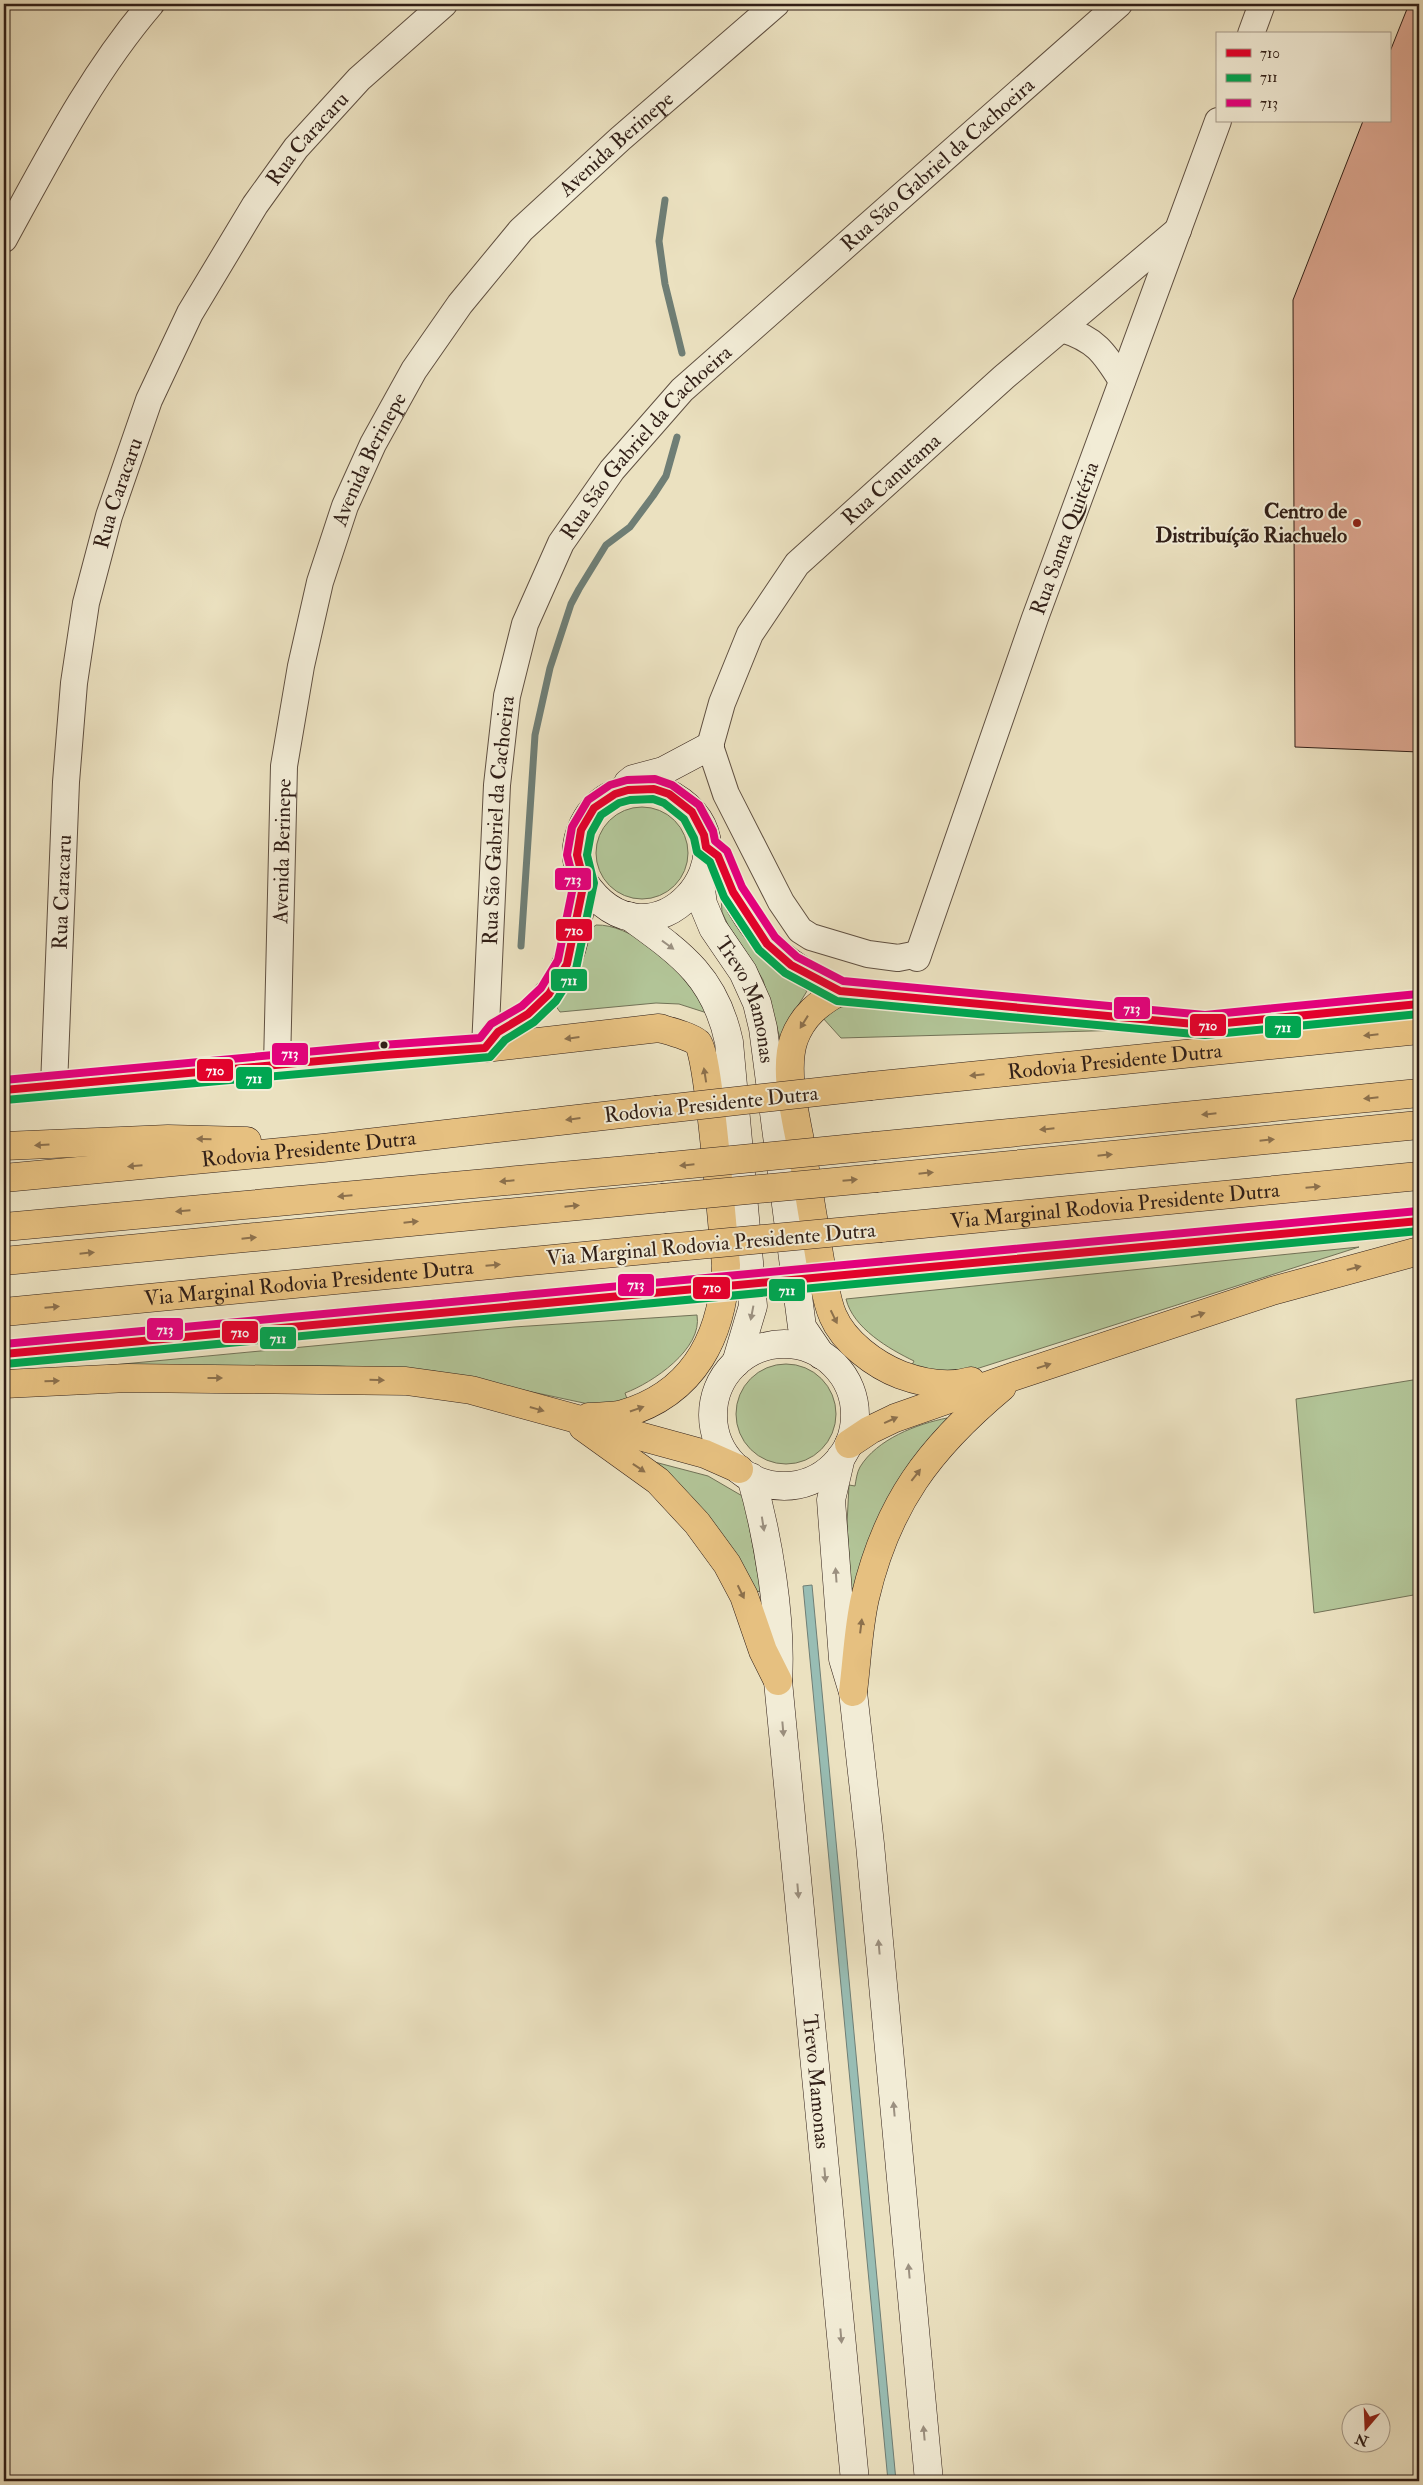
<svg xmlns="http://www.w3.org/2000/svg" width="1423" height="2485" font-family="'IM FELL Double Pica',serif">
<rect width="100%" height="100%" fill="#ebe1c0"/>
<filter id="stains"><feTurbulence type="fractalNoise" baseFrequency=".004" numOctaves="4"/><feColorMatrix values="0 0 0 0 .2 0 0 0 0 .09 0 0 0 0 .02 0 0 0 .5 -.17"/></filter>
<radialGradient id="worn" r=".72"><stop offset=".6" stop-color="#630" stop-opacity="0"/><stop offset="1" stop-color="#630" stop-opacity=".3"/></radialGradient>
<g fill="#b2c497" stroke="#727257">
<circle cx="642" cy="853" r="46"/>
<path d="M721,897C748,936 766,965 807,991L791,1017L785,1037L780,1038L763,980L752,961L728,925L722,912Z"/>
<path d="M596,925C630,924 672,961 692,986C698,994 703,1005 707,1013L679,1004L656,1003L560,1012L555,1005L579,963L591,929Z"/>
<path d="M865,1004L1127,1030L841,1038L822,1017C835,1006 849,1005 865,1004Z"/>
<path d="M1359,1247L976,1369L939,1372L912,1365L914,1361C889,1349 853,1328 846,1299Z"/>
<path d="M697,1315C703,1349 652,1383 625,1393L628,1402L593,1405L434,1371L337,1366H102L514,1327Z"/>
<circle cx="786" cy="1414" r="50"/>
<polygon points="1419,1379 1419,1594 1314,1613 1296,1399"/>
<path d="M947,1418L856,1589L851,1588L847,1524L849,1485L855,1486C856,1480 857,1472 860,1467C877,1439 917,1424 947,1418Z"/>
<polygon points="647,1460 708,1476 744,1497 761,1591 756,1592"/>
</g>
<polygon fill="#98bdb4" stroke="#6f7e75" points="812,1585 896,2481 888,2481 803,1586"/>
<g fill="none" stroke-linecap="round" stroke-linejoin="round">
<g stroke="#6f7e75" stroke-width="7">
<polyline points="665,200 659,241 665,284 682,353"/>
<polyline points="521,946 535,735 550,668 571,604 579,589 606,545 630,527 653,496 666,476 677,437"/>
</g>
</g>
<polygon fill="#dea892" stroke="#311f17" points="1409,4 1419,4 1419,752 1295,747 1293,300 1363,121 1389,121 1389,54"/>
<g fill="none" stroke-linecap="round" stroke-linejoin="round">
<g stroke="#605041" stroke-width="28">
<g id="minor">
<polyline points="1251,34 1262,4"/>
<path d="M4,239C48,159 91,74 151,4"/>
<path d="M1062,329C1095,339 1104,352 1122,381"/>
<path id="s1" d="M918,954L898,958L868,954L811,937L800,930L781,902L726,794L710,746L722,703L750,634L797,564L1004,377L1178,230"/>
<path id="s2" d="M917,958L1035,618L1218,121"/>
<path id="s3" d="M485,1048L497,785L507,696L525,624L561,543L612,470L682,390L1119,4"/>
<path id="s4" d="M277,1065L284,766L301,666L320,582L345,506L373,444L414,370L460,304L521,230L620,139L776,4"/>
<path id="s5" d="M54,1086L66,782L74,683L86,603L109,516L149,400L190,313L255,205L296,148L359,79L444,4"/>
</g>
</g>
<g stroke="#311f17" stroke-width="29">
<g id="secondary">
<polyline points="628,783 633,779 663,771 710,746"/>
<path d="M706,847C722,860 724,874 733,892C759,944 788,966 840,991L1205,1025L1419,1004"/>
<path id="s6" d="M700,883L703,904L713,928L743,972L757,1003L763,1028L802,1327L821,1355"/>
<path d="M629,916C680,953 715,976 729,1042L753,1306L736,1363"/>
<path d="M4,1090L383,1055L485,1048C490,1043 494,1035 500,1031C509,1024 520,1021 529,1013C552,994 567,969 574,940C577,922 583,903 583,884C584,878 579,872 578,866C572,838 587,806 614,794C632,786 655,786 673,796C765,850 651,981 584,882"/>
<circle cx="784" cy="1415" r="71"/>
<polyline points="841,1457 831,1500 843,1659 853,1692 870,1844 929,2481"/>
<path id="s7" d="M751,1477C768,1535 782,1620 778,1681L855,2481"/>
</g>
</g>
<g stroke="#311f17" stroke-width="29">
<g id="motorway">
<path d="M840,991C819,1003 803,1015 794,1039C782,1074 799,1128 804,1163C810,1200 816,1236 822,1272C825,1287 827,1303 833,1316C844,1342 875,1365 901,1375C923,1383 948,1388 971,1381"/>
<path d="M485,1048L659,1028C669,1031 690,1036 698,1043C709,1054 723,1237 726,1265C723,1335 695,1393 623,1414C612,1417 600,1416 589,1417"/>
<path id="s8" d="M871,1086L1419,1030"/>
<polyline points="4,1146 168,1139 247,1141"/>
<polyline points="875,1146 1419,1093"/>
<path id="s9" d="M4,1178L323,1148L656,1110"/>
<polyline points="877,1178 1419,1125"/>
<polyline points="4,1227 660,1167"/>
<path id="s10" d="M881,1228L1419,1176"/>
<polyline points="4,1261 662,1198"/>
<polyline points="885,1271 1419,1221"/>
<path id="s11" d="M4,1312L666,1248"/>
<polyline points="4,1354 670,1291"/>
<polyline points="4,1384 128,1378 406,1381 471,1390 705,1454 739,1469"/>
<polyline points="583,1427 658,1481 697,1523 727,1564 744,1596 763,1651 778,1681"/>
<polyline points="849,1444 870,1430 895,1418 1015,1376 1272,1291 1419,1251"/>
<path d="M853,1692C857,1661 858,1629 865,1598C887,1504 929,1448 1002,1387"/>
</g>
</g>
<use href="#minor" stroke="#f2ecd6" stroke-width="26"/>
<use href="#secondary" stroke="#f2ecd6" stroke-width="28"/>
<use href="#motorway" stroke="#e6c080" stroke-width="28"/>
<g stroke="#311f17" stroke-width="29" stroke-linecap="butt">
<g id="motorway-bridge">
<polyline points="656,1110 871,1086"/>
<polyline points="660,1167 875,1146"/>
<polyline points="662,1198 877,1178"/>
<polyline points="666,1248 881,1228"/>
<polyline points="670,1291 885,1271"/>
</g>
</g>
<use href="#motorway-bridge" stroke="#e6c080" stroke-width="28"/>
<g stroke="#f2ecd6" stroke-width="11">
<g id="bus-1">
<polyline points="4,1090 383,1055 485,1048 498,1032 528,1014 549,994 567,964 584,882 577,855 581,830 594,808 615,794 628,790 654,789 669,794 692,812 704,835 706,847 718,856 733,892 767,944 791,965 840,991 1205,1025 1419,1004"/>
<polyline points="4,1354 1419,1221"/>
</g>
</g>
<g stroke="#f2ecd6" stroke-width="11">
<g id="bus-2">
<polyline points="5,1100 490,1057 505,1040 534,1022 556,1001 576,969 594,883 587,855 591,833 601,815 619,803 630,800 653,799 664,803 684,819 694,838 697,852 710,862 724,897 759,950 785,973 837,1001 1205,1035 1419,1014"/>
<polyline points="5,1364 1419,1231"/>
</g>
</g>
<g stroke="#f2ecd6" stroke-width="11">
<g id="bus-3">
<polyline points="4,1080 382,1045 480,1038 491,1024 522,1006 541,988 558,960 574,882 567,855 572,827 588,800 610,785 627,780 655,779 672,785 699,805 713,831 715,841 727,851 742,887 775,937 797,957 843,981 1205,1015 1418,994"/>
<polyline points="4,1344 1418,1211"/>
</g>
</g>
<use href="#bus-1" stroke="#e4002b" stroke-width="8"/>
<use href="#bus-2" stroke="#00a651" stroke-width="8"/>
<use href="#bus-3" stroke="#e5007d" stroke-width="8"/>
</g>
<defs><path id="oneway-solid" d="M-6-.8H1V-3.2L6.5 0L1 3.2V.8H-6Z" transform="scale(1.25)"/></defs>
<g fill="#9b9080">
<use href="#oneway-solid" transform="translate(668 945) rotate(36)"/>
<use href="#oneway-solid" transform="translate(752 1313) rotate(101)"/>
<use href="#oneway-solid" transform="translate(763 1524) rotate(81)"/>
<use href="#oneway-solid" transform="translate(836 1575) rotate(-94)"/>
<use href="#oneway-solid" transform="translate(783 1729) rotate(85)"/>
<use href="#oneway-solid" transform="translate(798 1891) rotate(85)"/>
<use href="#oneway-solid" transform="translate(879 1947) rotate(-95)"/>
<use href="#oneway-solid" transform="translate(894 2109) rotate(-95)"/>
<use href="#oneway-solid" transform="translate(825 2175) rotate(85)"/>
<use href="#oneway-solid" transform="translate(909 2271) rotate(-95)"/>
<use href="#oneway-solid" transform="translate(841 2336) rotate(85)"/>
<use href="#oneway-solid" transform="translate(924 2433) rotate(-95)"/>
</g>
<g fill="#8c704c">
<use href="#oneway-solid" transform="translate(804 1022) rotate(122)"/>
<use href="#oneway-solid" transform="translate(1371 1035) rotate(174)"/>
<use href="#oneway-solid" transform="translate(572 1038) rotate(173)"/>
<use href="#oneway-solid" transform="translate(705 1075) rotate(-99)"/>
<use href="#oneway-solid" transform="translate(977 1075) rotate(174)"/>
<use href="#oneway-solid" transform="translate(1371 1098) rotate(174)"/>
<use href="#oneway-solid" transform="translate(1209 1114) rotate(174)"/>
<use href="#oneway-solid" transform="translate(573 1119) rotate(173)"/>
<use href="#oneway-solid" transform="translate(1047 1129) rotate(174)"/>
<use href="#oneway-solid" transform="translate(204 1139) rotate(-179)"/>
<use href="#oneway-solid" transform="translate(1267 1140) rotate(-6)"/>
<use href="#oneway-solid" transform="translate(42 1145) rotate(177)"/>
<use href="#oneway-solid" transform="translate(1105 1155) rotate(-6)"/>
<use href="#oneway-solid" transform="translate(687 1165) rotate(174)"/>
<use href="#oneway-solid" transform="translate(135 1166) rotate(175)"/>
<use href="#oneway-solid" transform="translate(926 1173) rotate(-6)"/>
<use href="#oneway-solid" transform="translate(850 1180) rotate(-5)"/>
<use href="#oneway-solid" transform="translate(507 1181) rotate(175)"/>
<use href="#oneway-solid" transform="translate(1313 1187) rotate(-5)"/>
<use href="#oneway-solid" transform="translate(345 1196) rotate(175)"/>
<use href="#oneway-solid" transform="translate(572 1206) rotate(-6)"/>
<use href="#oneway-solid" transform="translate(183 1211) rotate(175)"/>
<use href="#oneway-solid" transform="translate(411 1222) rotate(-6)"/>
<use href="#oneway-solid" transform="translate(249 1238) rotate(-6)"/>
<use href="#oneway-solid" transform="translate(87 1253) rotate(-6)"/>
<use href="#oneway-solid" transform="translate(493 1265) rotate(-5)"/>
<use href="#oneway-solid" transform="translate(1354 1268) rotate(-15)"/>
<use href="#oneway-solid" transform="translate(52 1307) rotate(-5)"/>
<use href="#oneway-solid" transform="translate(1198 1315) rotate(-18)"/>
<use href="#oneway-solid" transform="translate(834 1317) rotate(64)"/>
<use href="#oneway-solid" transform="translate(1044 1366) rotate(-18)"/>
<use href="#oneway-solid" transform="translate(215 1378)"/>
<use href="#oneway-solid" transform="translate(377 1380) rotate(1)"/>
<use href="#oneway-solid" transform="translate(52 1381) rotate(-2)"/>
<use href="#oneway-solid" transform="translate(537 1409) rotate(16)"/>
<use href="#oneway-solid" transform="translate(637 1409) rotate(-19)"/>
<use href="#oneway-solid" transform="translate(891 1420) rotate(-24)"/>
<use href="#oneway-solid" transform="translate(639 1468) rotate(34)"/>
<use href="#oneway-solid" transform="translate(916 1475) rotate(-52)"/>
<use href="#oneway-solid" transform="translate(741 1592) rotate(64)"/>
<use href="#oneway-solid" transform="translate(861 1626) rotate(-83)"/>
</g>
<circle fill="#8f2418" stroke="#f2ecd6" stroke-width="2" cx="1357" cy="523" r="5"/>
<circle fill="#311f17" stroke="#f2ecd6" stroke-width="2" cx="384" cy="1045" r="4.5"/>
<g text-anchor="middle" stroke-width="4" stroke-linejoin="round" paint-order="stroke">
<g font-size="21" fill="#311f17" stroke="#f2ecd6">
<text dy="7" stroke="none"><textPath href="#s5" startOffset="1004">Rua Caracaru</textPath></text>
<text dy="7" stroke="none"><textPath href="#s4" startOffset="1024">Avenida Berinepe</textPath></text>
<text dy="7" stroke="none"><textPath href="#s3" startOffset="1052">Rua São Gabriel da Cachoeira</textPath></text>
<text dy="7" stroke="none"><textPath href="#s3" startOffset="648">Rua São Gabriel da Cachoeira</textPath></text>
<text dy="7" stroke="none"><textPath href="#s4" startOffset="619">Avenida Berinepe</textPath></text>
<text dy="7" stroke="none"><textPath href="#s1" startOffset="659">Rua Canutama</textPath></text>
<text dy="7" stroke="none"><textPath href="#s5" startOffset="599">Rua Caracaru</textPath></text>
<text dy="7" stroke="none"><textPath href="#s2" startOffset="445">Rua Santa Quitéria</textPath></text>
<text dy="7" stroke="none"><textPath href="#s3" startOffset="228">Rua São Gabriel da Cachoeira</textPath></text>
<text dy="7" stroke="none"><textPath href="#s4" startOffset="214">Avenida Berinepe</textPath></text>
<text dy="7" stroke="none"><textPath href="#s5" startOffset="194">Rua Caracaru</textPath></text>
<text dy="7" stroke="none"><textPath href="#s6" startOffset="128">Trevo Mamonas</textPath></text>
<text dy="7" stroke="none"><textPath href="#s8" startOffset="245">Rodovia Presidente Dutra</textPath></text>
<text transform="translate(711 1104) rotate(-6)" y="7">Rodovia Presidente Dutra</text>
<text dy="7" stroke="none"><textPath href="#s9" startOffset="306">Rodovia Presidente Dutra</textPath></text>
<text dy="7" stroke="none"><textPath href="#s10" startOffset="235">Via Marginal Rodovia Presidente Dutra</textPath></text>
<text transform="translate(711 1244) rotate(-5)" y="7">Via Marginal Rodovia Presidente Dutra</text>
<text dy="7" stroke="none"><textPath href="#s11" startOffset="306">Via Marginal Rodovia Presidente Dutra</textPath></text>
<text dy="7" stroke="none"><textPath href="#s7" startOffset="609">Trevo Mamonas</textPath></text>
</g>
<g font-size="21" font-weight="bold" fill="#311f17" stroke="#f2ecd6" text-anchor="end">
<text x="1347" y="518">Centro de<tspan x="1347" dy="24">Distribuíção Riachuelo</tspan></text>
</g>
</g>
<g stroke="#f2ecd6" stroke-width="2">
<rect x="554" y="867" width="38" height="24" rx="5" fill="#e5007d"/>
<rect x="555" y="918" width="38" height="24" rx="5" fill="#e4002b"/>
<rect x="550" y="968" width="38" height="24" rx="5" fill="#00a651"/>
<rect x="1113" y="996" width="38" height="24" rx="5" fill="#e5007d"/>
<rect x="1189" y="1013" width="38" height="24" rx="5" fill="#e4002b"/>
<rect x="1264" y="1015" width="38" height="24" rx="5" fill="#00a651"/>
<rect x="271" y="1042" width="38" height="24" rx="5" fill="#e5007d"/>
<rect x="196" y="1058" width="38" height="24" rx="5" fill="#e4002b"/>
<rect x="235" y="1066" width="38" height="24" rx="5" fill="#00a651"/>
<rect x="617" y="1273" width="38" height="24" rx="5" fill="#e5007d"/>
<rect x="692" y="1276" width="39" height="24" rx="5" fill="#e4002b"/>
<rect x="768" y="1278" width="38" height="24" rx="5" fill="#00a651"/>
<rect x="146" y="1317" width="38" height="24" rx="5" fill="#e5007d"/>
<rect x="221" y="1320" width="38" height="24" rx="5" fill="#e4002b"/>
<rect x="259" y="1326" width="38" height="24" rx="5" fill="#00a651"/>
</g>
<g font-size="14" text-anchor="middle" font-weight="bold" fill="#fff">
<text x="573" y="884">713</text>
<text x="574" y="935">710</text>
<text x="569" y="985">711</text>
<text x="1132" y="1013">713</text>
<text x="1208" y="1030">710</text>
<text x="1283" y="1032">711</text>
<text x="290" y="1058">713</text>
<text x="215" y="1075">710</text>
<text x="254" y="1083">711</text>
<text x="636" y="1289">713</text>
<text x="712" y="1292">710</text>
<text x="787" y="1295">711</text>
<text x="165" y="1334">713</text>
<text x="240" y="1337">710</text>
<text x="278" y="1343">711</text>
</g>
<rect width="1423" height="2485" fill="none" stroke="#ebe1c0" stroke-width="20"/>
<rect x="5" y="5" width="1413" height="2475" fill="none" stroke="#311f17" stroke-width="2.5"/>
<rect x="10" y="10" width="1403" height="2465" fill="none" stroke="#311f17"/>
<rect x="1216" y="32" width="175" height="90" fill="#f2ecd6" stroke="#a59a8a"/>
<rect x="1226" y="49" width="25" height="8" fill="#e4002b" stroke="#a59a8a"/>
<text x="1260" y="58" font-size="15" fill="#311f17">710</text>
<rect x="1226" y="74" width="25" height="8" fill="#00a651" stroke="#a59a8a"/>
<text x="1260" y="82" font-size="15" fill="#311f17">711</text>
<rect x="1226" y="99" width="25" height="8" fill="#e5007d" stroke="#a59a8a"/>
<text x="1260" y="108" font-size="15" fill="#311f17">713</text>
<g transform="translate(1366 2428) rotate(199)"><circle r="24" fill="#f2ecd6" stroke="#a59a8a"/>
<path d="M0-4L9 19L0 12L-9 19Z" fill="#8f2418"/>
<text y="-8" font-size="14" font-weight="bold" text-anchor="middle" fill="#311f17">N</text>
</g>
<rect width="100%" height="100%" filter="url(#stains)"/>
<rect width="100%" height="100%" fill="url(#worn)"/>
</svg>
